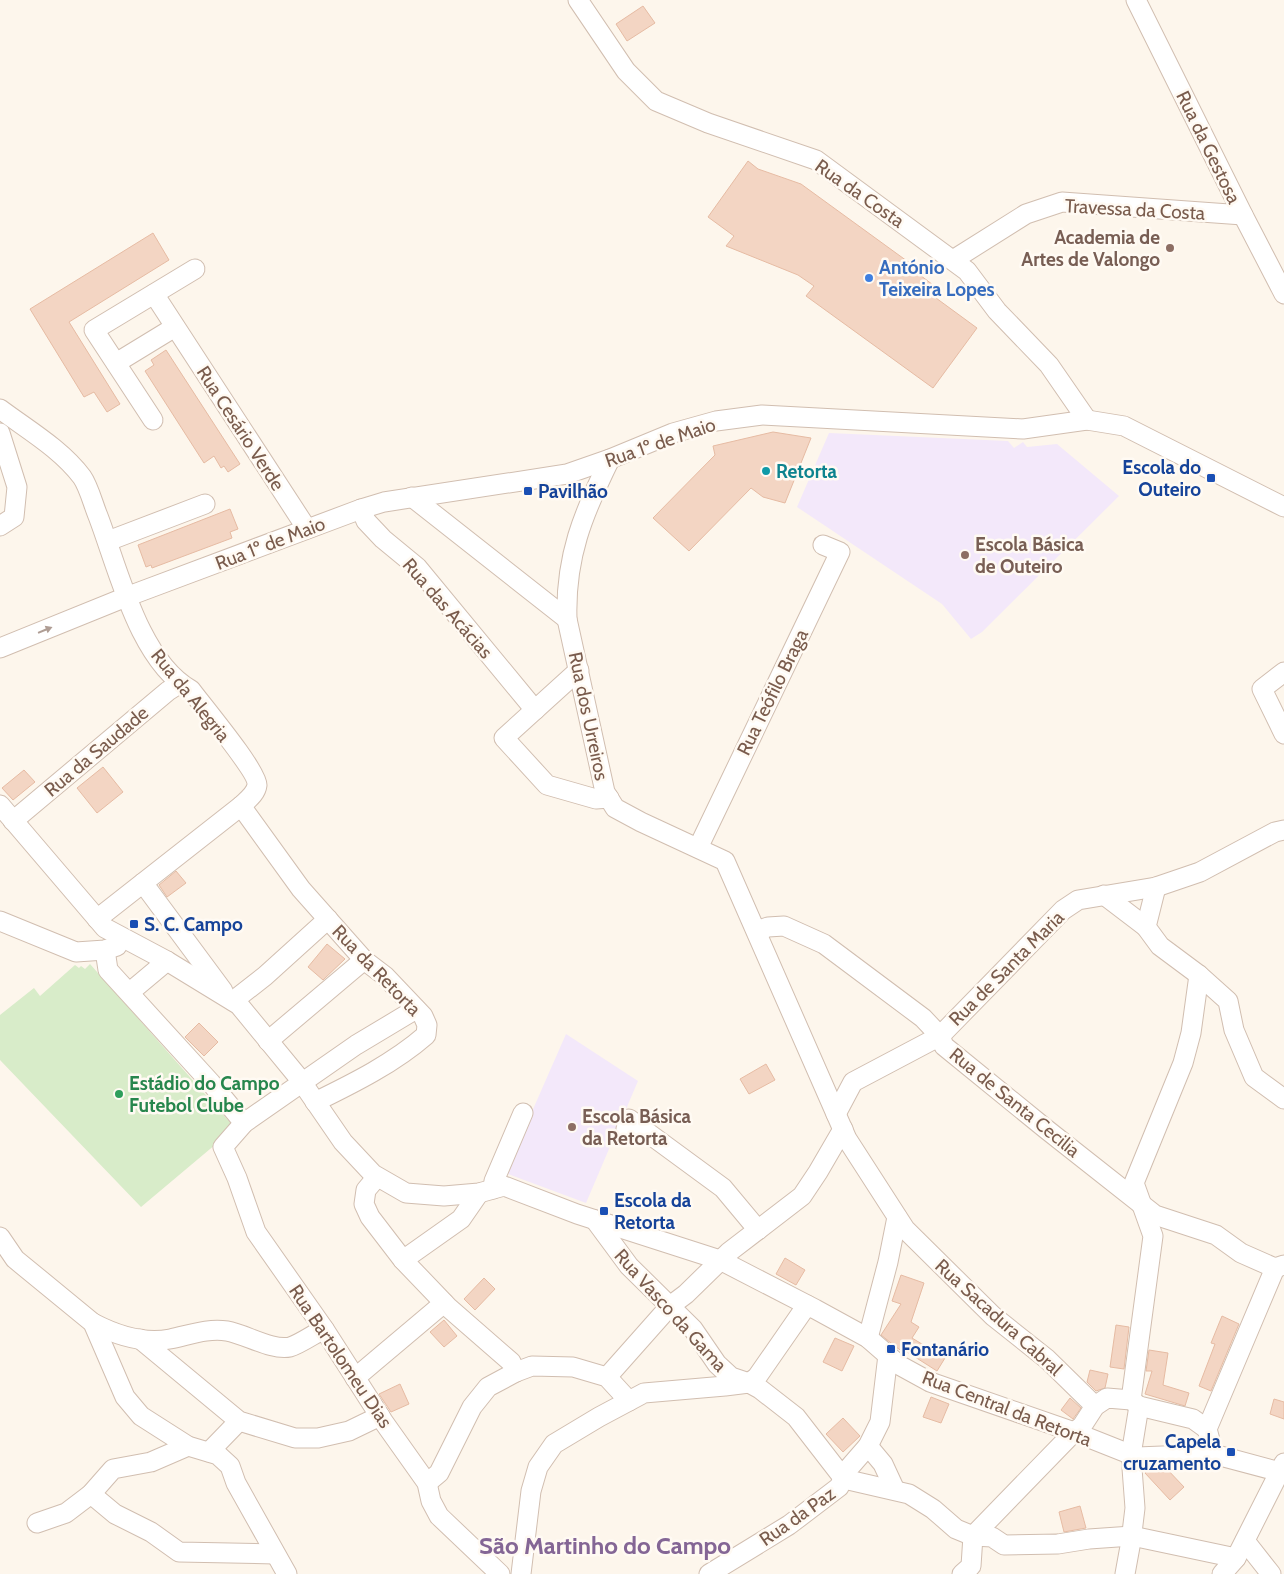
<svg xmlns="http://www.w3.org/2000/svg" width="1284" height="1574" font-family="Cabin,sans-serif">
<rect width="100%" height="100%" fill="#fdf6ec"/>
<g fill="#f3e8fa">
<polygon points="829,433 1008,441 1014,448 1023,442 1027,447 1057,444 1119,496 982,632 971,639 942,604 797,507"/>
<polygon points="566,1034 638,1081 586,1203 505,1173"/>
</g>
<polygon fill="#d8ecc9" points="90,964 235,1128 141,1207 0,1060 0,1015 34,988 40,996 75,965 79,968 81,966 85,969"/>
<g fill="#f3d5c3" stroke="#e6bba3">
<polygon points="643,6 655,23 627,41 616,24"/>
<polygon points="748,161 758,169 801,184 918,269 916,272 941,291 936,298 977,328 933,388 806,296 814,286 798,275 726,246 734,236 708,217"/>
<polygon points="153,233 169,260 69,322 120,404 107,412 94,392 84,397 30,309"/>
<polygon points="166,350 240,464 228,472 224,466 221,468 214,456 204,463 145,371 154,365 151,360"/>
<polygon points="773,432 811,438 785,503 763,497 751,488 689,551 653,518 715,455 713,446"/>
<polygon points="230,509 238,529 230,532 232,538 152,568 151,565 146,567 138,545"/>
<polygon points="103,767 123,792 97,813 77,788"/>
<polygon points="24,770 35,782 13,800 2,788"/>
<polygon points="176,871 186,883 167,897 159,885"/>
<polygon points="327,944 345,959 323,980 308,967"/>
<polygon points="199,1023 218,1042 204,1056 185,1037"/>
<polygon points="766,1064 775,1080 749,1094 740,1079"/>
<polygon points="785,1258 805,1270 796,1285 776,1274"/>
<polygon points="901,1275 924,1283 911,1322 919,1327 912,1338 945,1358 937,1371 904,1350 903,1352 896,1347 881,1335 901,1304 892,1301"/>
<polygon points="484,1278 495,1289 475,1310 464,1299"/>
<polygon points="1222,1316 1239,1324 1211,1391 1199,1386 1215,1344 1211,1343"/>
<polygon points="444,1320 457,1336 444,1347 430,1332"/>
<polygon points="1116,1325 1129,1327 1124,1369 1110,1367"/>
<polygon points="835,1338 854,1346 842,1371 823,1362"/>
<polygon points="1149,1350 1168,1353 1163,1385 1189,1393 1185,1406 1145,1394 1152,1371 1146,1371"/>
<polygon points="1090,1370 1108,1374 1105,1388 1096,1391 1087,1382"/>
<polygon points="400,1384 409,1404 391,1412 379,1394"/>
<polygon points="931,1397 949,1404 941,1423 923,1417"/>
<polygon points="1070,1398 1081,1408 1073,1419 1061,1410"/>
<polygon points="1274,1399 1284,1402 1284,1419 1270,1414"/>
<polygon points="843,1418 860,1436 843,1452 826,1434"/>
<polygon points="1165,1467 1184,1487 1170,1500 1145,1473 1150,1468"/>
<polygon points="1080,1506 1086,1528 1064,1532 1059,1512"/>
</g>
<g fill="none" stroke-linecap="round" stroke-linejoin="round">
<g stroke="#d1beb0" stroke-width="21">
<g id="minor">
<polyline points="578,0 626,71 656,101 708,123 816,160 967,271 997,311 1049,365 1087,420"/>
<polyline points="1136,0 1243,215 1284,294"/>
<polyline points="953,260 1026,214 1062,202 1243,215"/>
<polyline points="154,294 307,529"/>
<polyline points="116,363 175,327"/>
<path d="M0,409C28,430 61,449 82,477C89,487 93,504 98,516C118,568 139,661 191,690C202,705 258,772 257,785C256,794 247,800 241,806L97,919"/>
<polyline points="153,420 94,330 195,269"/>
<polyline points="0,433 17,487 14,517 0,526"/>
<path d="M610,459C583,514 565,557 567,619L605,792L615,808L641,822L725,861L847,1139L905,1229L993,1316L1047,1359L1095,1406"/>
<polyline points="412,497 567,619"/>
<polyline points="361,509 366,521 383,539 417,567 535,710"/>
<polyline points="108,541 205,504"/>
<polyline points="0,648 126,597 361,509 384,502 567,474 610,459 673,433 716,421 762,415 1023,429 1087,420 1124,426 1284,507"/>
<polyline points="579,670 504,738 547,785 596,799 609,798"/>
<polyline points="1284,672 1262,689 1284,734"/>
<polyline points="0,805 105,928 167,961 239,1005 299,1078 343,1142 373,1174 406,1193 444,1196 479,1193 504,1186 577,1214 720,1260 815,1309 868,1338 899,1365 930,1382 1074,1432 1137,1457 1213,1454 1284,1473"/>
<path d="M241,806L301,889L364,960L385,976L423,1016L427,1025L426,1035C394,1063 354,1083 315,1102"/>
<polyline points="13,821 168,691 179,684"/>
<polyline points="698,848 840,552 823,545"/>
<polyline points="143,883 223,991"/>
<polyline points="1156,887 1146,927 1160,946 1199,975 1228,1001 1234,1030 1254,1077 1284,1099"/>
<polyline points="1104,895 1146,927"/>
<polyline points="0,921 76,952 105,950 117,946"/>
<polyline points="757,931 768,927 784,926 824,944 923,1018 940,1036 944,1046 1046,1129 1155,1215 1216,1235 1241,1253 1275,1268 1284,1265"/>
<polyline points="105,950 108,970 211,1083 244,1123"/>
<polyline points="130,992 167,961"/>
<polyline points="233,1001 265,976 328,919"/>
<polyline points="416,1009 356,1045 244,1123 223,1147 237,1178 256,1232 324,1329 383,1421 427,1483 431,1501 439,1516 500,1574"/>
<polyline points="268,1041 364,960"/>
<polyline points="836,1114 853,1082 940,1036 1063,910 1078,900 1156,887 1200,872 1275,832 1284,830"/>
<polyline points="626,1129 629,1119 723,1188 758,1230"/>
<polyline points="377,1177 366,1190 364,1204 370,1217 403,1260 449,1308 511,1362 516,1372"/>
<polyline points="493,1189 494,1181 523,1113"/>
<polyline points="595,1220 629,1266 693,1329 717,1364 731,1377 749,1383 760,1389 796,1417 844,1479 909,1494 933,1509 956,1529 973,1536 992,1537 1004,1545 1058,1544 1089,1539 1132,1536 1236,1558"/>
<polyline points="0,1237 15,1259 93,1323 125,1397 141,1416 188,1446 218,1455 230,1466 236,1483 287,1574"/>
<polyline points="403,1260 461,1219 479,1193"/>
<path d="M93,1323C116,1335 144,1344 170,1339C190,1335 207,1328 227,1331C245,1334 272,1351 290,1347C300,1344 314,1334 324,1329"/>
<polyline points="868,1338 888,1262 897,1217"/>
<polyline points="140,1339 239,1421 295,1438 318,1438 349,1431 380,1416"/>
<polyline points="607,1377 670,1306 686,1294 729,1252 802,1196 818,1172 843,1129"/>
<polyline points="355,1378 444,1303"/>
<polyline points="1131,1400 1153,1236 1134,1183 1183,1063 1191,1033 1199,975"/>
<polyline points="1210,1440 1207,1429 1275,1268"/>
<polyline points="868,1446 883,1464 895,1490"/>
<polyline points="209,1452 239,1421"/>
<polyline points="427,1483 439,1473 472,1407 488,1387 516,1372 532,1366 573,1367 607,1377 629,1401"/>
<polyline points="91,1494 115,1514 151,1532 179,1552 275,1554"/>
<polyline points="37,1523 66,1513 91,1494 113,1469 151,1462 188,1446"/>
<polyline points="973,1536 1074,1432 1082,1426 1095,1406 1107,1398 1131,1400 1139,1406 1193,1419 1207,1429"/>
<polyline points="1245,1541 1271,1574"/>
<polyline points="521,1574 531,1491 538,1467 554,1444 599,1417 644,1393 725,1386 749,1383 757,1377 807,1305"/>
<polyline points="709,1574 789,1525 839,1487 848,1469 868,1446 880,1422 888,1355"/>
<polyline points="962,1574 971,1566 973,1536"/>
<polyline points="1125,1574 1131,1541 1135,1508 1131,1455 1139,1406"/>
<polyline points="1222,1574 1236,1558 1284,1463"/>
</g>
</g>
<use href="#minor" stroke="#fff" stroke-width="19"/>
</g>
<defs><path id="oneway-solid" d="M-6-.8H1V-3.2L6.5 0L1 3.2V.8H-6Z" transform="scale(1.25)"/></defs>
<use fill="#af9d94" href="#oneway-solid" transform="translate(45 630) rotate(-22)"/>
<g fill="#8d6e63" stroke="#fffaf3" stroke-width="2">
<circle cx="1170" cy="248" r="5"/>
<circle cx="965" cy="555" r="5"/>
<circle cx="572" cy="1127" r="5"/>
</g>
<circle fill="#3f7fe0" stroke="#fffaf3" stroke-width="2" cx="869" cy="278" r="5"/>
<circle fill="#0f9aa8" stroke="#fffaf3" stroke-width="2" cx="766" cy="471" r="5"/>
<g fill="#1a4fb4" stroke="#fffaf3" stroke-width="2">
<rect x="1206" y="473" width="10" height="10" rx="2.5"/>
<rect x="523" y="486" width="10" height="10" rx="2.5"/>
<rect x="129" y="919" width="10" height="10" rx="2.5"/>
<rect x="599" y="1206" width="10" height="10" rx="2.5"/>
<rect x="886" y="1344" width="10" height="10" rx="2.5"/>
<rect x="1226" y="1447" width="10" height="10" rx="2.5"/>
</g>
<circle fill="#2e9e5b" stroke="#fffaf3" stroke-width="2" cx="119" cy="1094" r="5"/>
<g text-anchor="middle" stroke-width="5" stroke-linejoin="round" paint-order="stroke">
<g font-size="19" fill="#7a5c4d" stroke="#fffaf3">
<text transform="translate(1209 147) rotate(64)" y="7">Rua da Gestosa</text>
<text transform="translate(860 193) rotate(35)" y="7">Rua da Costa</text>
<text transform="translate(1135 209) rotate(3)" y="7">Travessa da Costa</text>
<text transform="translate(241 428) rotate(57)" y="7">Rua Cesário Verde</text>
<text transform="translate(660 442) rotate(-19)" y="7">Rua 1º de Maio</text>
<text transform="translate(270 543) rotate(-21)" y="7">Rua 1º de Maio</text>
<text transform="translate(448 608) rotate(49)" y="7">Rua das Acácias</text>
<text transform="translate(772 692) rotate(-64)" y="7">Rua Teófilo Braga</text>
<text transform="translate(191 695) rotate(51)" y="7">Rua da Alegria</text>
<text transform="translate(589 716) rotate(78)" y="7">Rua dos Urreiros</text>
<text transform="translate(96 751) rotate(-40)" y="7">Rua da Saudade</text>
<text transform="translate(1006 968) rotate(-45)" y="7">Rua de Santa Maria</text>
<text transform="translate(377 970) rotate(46)" y="7">Rua da Retorta</text>
<text transform="translate(1015 1102) rotate(39)" y="7">Rua de Santa Cecilia</text>
<text transform="translate(671 1310) rotate(48)" y="7">Rua Vasco da Gama</text>
<text transform="translate(999 1317) rotate(42)" y="7">Rua Sacadura Cabral</text>
<text transform="translate(341 1356) rotate(56)" y="7">Rua Bartolomeu Dias</text>
<text transform="translate(1007 1408) rotate(21)" y="7">Rua Central da Retorta</text>
<text transform="translate(797 1516) rotate(-35)" y="7">Rua da Paz</text>
</g>
<g font-size="19" font-weight="bold" fill="#785e54" stroke="#fffaf3" text-anchor="start">
<text x="1160" y="244" text-anchor="end">Academia de<tspan x="1160" dy="22">Artes de Valongo</tspan></text>
<text x="975" y="551">Escola Básica<tspan x="975" dy="22">de Outeiro</tspan></text>
<text x="582" y="1123">Escola Básica<tspan x="582" dy="22">da Retorta</tspan></text>
</g>
<g font-size="19" font-weight="bold" fill="#366cbe" stroke="#fffaf3" text-anchor="start">
<text x="879" y="274">António<tspan x="879" dy="22">Teixeira Lopes</tspan></text>
</g>
<g font-size="19" font-weight="bold" fill="#164399" stroke="#fffaf3" text-anchor="start">
<text x="1201" y="474" text-anchor="end">Escola do<tspan x="1201" dy="22">Outeiro</tspan></text>
<text x="538" y="498">Pavilhão</text>
<text x="144" y="931">S. C. Campo</text>
<text x="614" y="1207">Escola da<tspan x="614" dy="22">Retorta</tspan></text>
<text x="901" y="1356">Fontanário</text>
<text x="1221" y="1448" text-anchor="end">Capela<tspan x="1221" dy="22">cruzamento</tspan></text>
</g>
<g font-size="19" font-weight="bold" fill="#0d838f" stroke="#fffaf3" text-anchor="start">
<text x="776" y="478">Retorta</text>
</g>
<g font-size="19" font-weight="bold" fill="#27864d" stroke="#fffaf3" text-anchor="start">
<text x="129" y="1090">Estádio do Campo<tspan x="129" dy="22">Futebol Clube</tspan></text>
</g>
<g font-size="24" font-weight="bold" fill="#846695" stroke="#fffaf3">
<text x="605" y="1554">São Martinho do Campo</text>
</g>
</g>
</svg>
